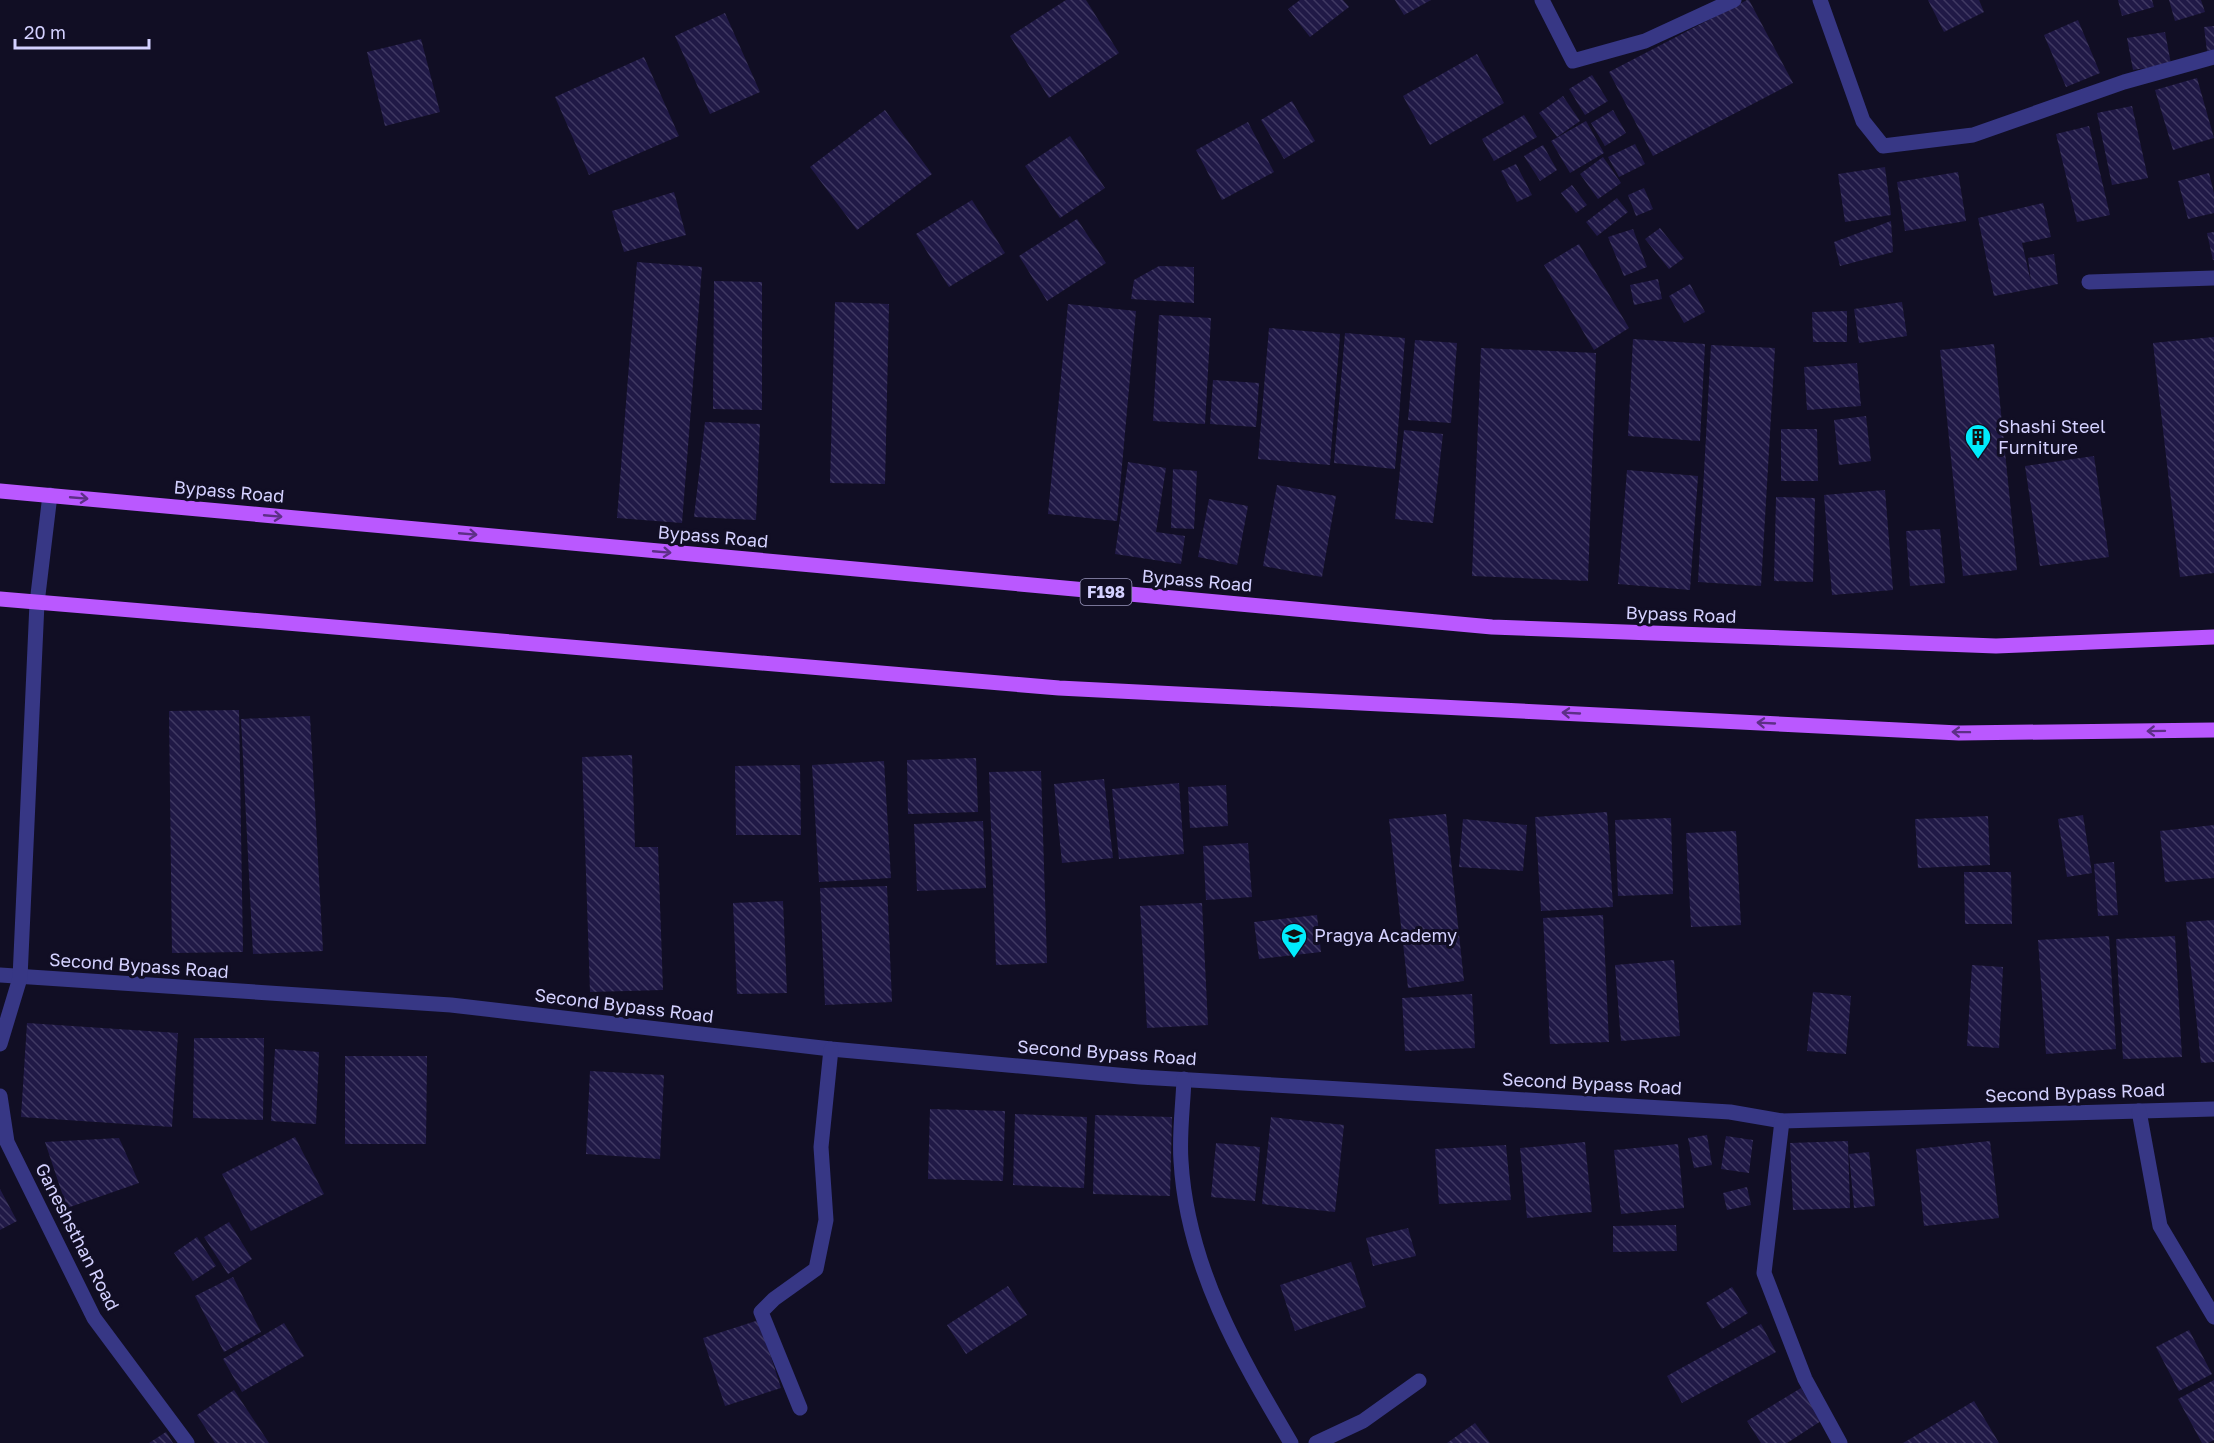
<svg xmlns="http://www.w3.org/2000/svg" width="2214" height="1443" font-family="'Golos Text',sans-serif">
<defs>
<pattern id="building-back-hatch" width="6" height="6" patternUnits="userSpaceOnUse" patternTransform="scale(1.5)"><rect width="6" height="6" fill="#201946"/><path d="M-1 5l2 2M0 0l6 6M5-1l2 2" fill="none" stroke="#403962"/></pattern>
</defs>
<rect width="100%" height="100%" fill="#110e24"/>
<g fill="url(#building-back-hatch)">
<polygon points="1066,0 1086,0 1119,53 1049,98 1010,36"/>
<polygon points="1300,0 1343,0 1349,7 1310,37 1288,9"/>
<polygon points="1395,0 1431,0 1404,15"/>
<polygon points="1747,0 1749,0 1793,83 1653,156 1609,72"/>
<polygon points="1928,0 1979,0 1984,12 1944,32"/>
<polygon points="2118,0 2152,0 2154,7 2122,16"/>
<polygon points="2169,0 2201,0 2205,12 2175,21"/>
<polygon points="725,13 760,92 710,114 675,36"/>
<polygon points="2078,20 2100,73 2066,87 2044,35"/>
<polygon points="2214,26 2214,50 2207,51 2204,27"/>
<polygon points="2165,32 2171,64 2133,70 2127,38"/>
<polygon points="421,39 440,112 385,126 367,52"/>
<polygon points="1477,54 1504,103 1430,145 1403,96"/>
<polygon points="644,57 679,136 589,175 555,97"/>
<polygon points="1592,75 1608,101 1585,115 1569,89"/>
<polygon points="2197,78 2214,138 2173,150 2155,90"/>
<polygon points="1563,96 1580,121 1557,137 1539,113"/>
<polygon points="1292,101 1315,141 1284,159 1261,120"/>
<polygon points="2132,106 2148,178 2112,185 2097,113"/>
<polygon points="885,110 932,174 857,230 810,167"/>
<polygon points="1613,110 1626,133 1605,146 1591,123"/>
<polygon points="1524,115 1537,137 1494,161 1482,139"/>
<polygon points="1586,121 1604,153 1570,173 1551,141"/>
<polygon points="1248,122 1274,172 1222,200 1196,150"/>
<polygon points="2089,126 2110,215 2077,222 2056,134"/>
<polygon points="1070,136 1105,188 1060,218 1025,166"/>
<polygon points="1635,144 1645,164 1619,177 1608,157"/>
<polygon points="1543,145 1557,170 1540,181 1524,156"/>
<polygon points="1603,157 1621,183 1598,199 1580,174"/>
<polygon points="1516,164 1532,195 1517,202 1501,171"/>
<polygon points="1885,167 1891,215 1845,222 1838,174"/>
<polygon points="1958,172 1966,221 1905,231 1897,182"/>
<polygon points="2209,173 2214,193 2214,213 2188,219 2178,181"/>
<polygon points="1572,185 1587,205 1576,213 1561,193"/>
<polygon points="1644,188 1653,209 1636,216 1628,195"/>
<polygon points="674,192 686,235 624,252 612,211"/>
<polygon points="1617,198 1628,212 1597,236 1586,222"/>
<polygon points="972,200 1005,253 949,287 916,234"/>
<polygon points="2043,203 2051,237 2022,243 2031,282 2028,258 2054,254 2058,284 1994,296 1978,218"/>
<polygon points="1077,219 1106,263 1047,301 1019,256"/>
<polygon points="1891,221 1893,252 1840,266 1834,242"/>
<polygon points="1660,228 1684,258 1669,269 1645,239"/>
<polygon points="1633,229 1647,267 1624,276 1608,237"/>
<polygon points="2214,232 2214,260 2213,260 2207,233"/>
<polygon points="1579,244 1629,328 1594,350 1544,265"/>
<polygon points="637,262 702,267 682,523 617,518"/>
<polygon points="1159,266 1194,267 1194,303 1131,299 1134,280"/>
<polygon points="1658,279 1662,299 1634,305 1630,285"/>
<polygon points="714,281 762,282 762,410 713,409"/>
<polygon points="1690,284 1705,312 1684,323 1669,296"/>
<polygon points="835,302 889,304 885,484 830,483"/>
<polygon points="1902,302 1907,336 1859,343 1854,309"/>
<polygon points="1068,304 1136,311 1117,521 1048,514"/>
<polygon points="1847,311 1847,342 1813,342 1812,312"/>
<polygon points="1159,315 1211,318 1205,424 1153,421"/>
<polygon points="1269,328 1340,334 1330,465 1258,459"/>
<polygon points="1345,333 1405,338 1395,469 1334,463"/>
<polygon points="2214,337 2214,573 2180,577 2153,343"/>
<polygon points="1633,339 1705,344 1700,441 1628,436"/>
<polygon points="1415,340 1457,343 1451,423 1408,420"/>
<polygon points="1994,344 2017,570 1963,576 1940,350"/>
<polygon points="1711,345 1775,348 1761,586 1698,582"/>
<polygon points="1481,348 1596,353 1588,581 1472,576"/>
<polygon points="1857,363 1861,406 1807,410 1804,367"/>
<polygon points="1213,380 1259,383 1256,427 1210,424"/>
<polygon points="1866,416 1871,461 1839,465 1834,420"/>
<polygon points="705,422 760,424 756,520 694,517"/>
<polygon points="1781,429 1817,429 1818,481 1781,481"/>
<polygon points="1404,430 1443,434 1433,523 1395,519"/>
<polygon points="2094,456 2109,557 2040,566 2025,466"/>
<polygon points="1128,462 1166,468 1156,532 1185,536 1181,564 1115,554"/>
<polygon points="1173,469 1197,471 1194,529 1171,528"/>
<polygon points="1627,470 1698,476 1690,590 1618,584"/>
<polygon points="1277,485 1336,496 1322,577 1263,566"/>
<polygon points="1885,490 1893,590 1832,595 1824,495"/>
<polygon points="1776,497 1815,498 1813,582 1774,581"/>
<polygon points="1209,499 1248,506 1237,565 1198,557"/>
<polygon points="1940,529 1945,583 1910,586 1906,531"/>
<polygon points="239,710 243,952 172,953 169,711"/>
<polygon points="310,716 323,951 253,954 241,719"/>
<polygon points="632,755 635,847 658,847 663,990 590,992 582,757"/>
<polygon points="976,758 978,812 908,814 907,760"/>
<polygon points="884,761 891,878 819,882 812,765"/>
<polygon points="800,765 801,835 736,835 735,766"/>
<polygon points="1041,771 1047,963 996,965 989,772"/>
<polygon points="1104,779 1113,858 1062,863 1054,784"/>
<polygon points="1179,783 1184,854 1119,859 1112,789"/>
<polygon points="1226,785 1228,826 1190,828 1188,787"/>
<polygon points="1607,812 1613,907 1541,911 1535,817"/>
<polygon points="1446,814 1464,981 1408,988 1389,819"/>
<polygon points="2083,815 2092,873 2067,877 2058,819"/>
<polygon points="1988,816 1990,865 1918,868 1915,819"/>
<polygon points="1671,818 1673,894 1618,896 1615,820"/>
<polygon points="1463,819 1527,825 1523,871 1459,867"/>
<polygon points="983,821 986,888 917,891 914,824"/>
<polygon points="2214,825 2214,878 2165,882 2160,831"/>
<polygon points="1736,831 1741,925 1691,927 1686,833"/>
<polygon points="1248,843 1252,897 1206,900 1203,846"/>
<polygon points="2114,862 2118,915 2098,916 2094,864"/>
<polygon points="1964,872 2011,872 2012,924 1965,924"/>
<polygon points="887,886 892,1002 825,1005 820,888"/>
<polygon points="783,901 787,993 737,994 733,903"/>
<polygon points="1202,903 1208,1025 1147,1028 1140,906"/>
<polygon points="1317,915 1321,952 1259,959 1254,922"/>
<polygon points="1603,915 1609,1042 1550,1044 1543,918"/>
<polygon points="2214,920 2214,1062 2201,1063 2186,922"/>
<polygon points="2109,936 2116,1049 2046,1054 2038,940"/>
<polygon points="2175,936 2182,1057 2123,1059 2116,939"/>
<polygon points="1674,960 1680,1036 1621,1041 1615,965"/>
<polygon points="1972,965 2003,967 1999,1048 1967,1046"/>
<polygon points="1813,992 1851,996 1846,1054 1807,1051"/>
<polygon points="1472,994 1475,1048 1405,1051 1402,998"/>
<polygon points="27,1023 178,1033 172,1127 21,1117"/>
<polygon points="194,1038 264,1038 263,1120 193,1118"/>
<polygon points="275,1049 319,1052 316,1124 271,1121"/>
<polygon points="345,1056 427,1056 426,1144 345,1144"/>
<polygon points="590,1071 664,1075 660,1159 586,1154"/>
<polygon points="930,1109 1005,1111 1003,1181 928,1179"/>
<polygon points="1015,1114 1087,1117 1084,1188 1013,1185"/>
<polygon points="1095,1115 1172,1117 1170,1196 1093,1194"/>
<polygon points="1271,1117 1344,1125 1335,1212 1262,1204"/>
<polygon points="1707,1135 1712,1165 1694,1168 1688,1138"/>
<polygon points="1726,1136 1753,1140 1749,1173 1721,1169"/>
<polygon points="295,1137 324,1194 251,1231 222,1174"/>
<polygon points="119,1138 139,1183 67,1208 45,1142"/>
<polygon points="1848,1141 1850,1208 1793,1210 1790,1143"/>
<polygon points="1990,1141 1999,1218 1924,1226 1916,1149"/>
<polygon points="1585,1142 1592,1212 1527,1218 1520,1148"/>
<polygon points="1216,1143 1260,1147 1255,1201 1211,1197"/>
<polygon points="1678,1144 1684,1208 1621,1214 1614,1150"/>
<polygon points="1506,1145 1511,1200 1439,1204 1435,1149"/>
<polygon points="1869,1152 1875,1206 1854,1208 1849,1154"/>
<polygon points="1747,1187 1751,1205 1727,1210 1723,1193"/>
<polygon points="0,1189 17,1221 0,1230"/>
<polygon points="229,1222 252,1259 228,1274 204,1237"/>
<polygon points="1676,1225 1677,1251 1613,1252 1613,1226"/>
<polygon points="1408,1228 1416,1256 1373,1266 1366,1238"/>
<polygon points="197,1237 216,1266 193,1281 174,1253"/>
<polygon points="1351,1262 1366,1307 1295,1331 1280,1285"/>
<polygon points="233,1277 261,1332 224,1352 195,1296"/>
<polygon points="1008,1286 1027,1315 966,1354 947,1325"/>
<polygon points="1732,1287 1748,1313 1722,1329 1706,1303"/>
<polygon points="759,1320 781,1388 725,1406 703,1338"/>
<polygon points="284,1323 304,1356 242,1392 223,1359"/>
<polygon points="1761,1324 1776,1352 1682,1403 1667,1376"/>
<polygon points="2189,1330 2212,1374 2179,1391 2156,1347"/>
<polygon points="2214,1380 2214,1440 2208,1443 2202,1443 2178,1399"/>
<polygon points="1801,1388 1821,1421 1787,1443 1761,1443 1747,1421"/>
<polygon points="234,1390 269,1443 215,1443 197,1415"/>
<polygon points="1974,1401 1999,1443 1903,1443"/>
<polygon points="1475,1423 1490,1443 1447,1443"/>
<polygon points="166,1432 173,1443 149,1443"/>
</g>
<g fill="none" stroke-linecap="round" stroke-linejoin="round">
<g stroke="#373785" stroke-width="15">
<polyline points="1542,0 1573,61 1645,41 1734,0"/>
<polyline points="1820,0 1863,121 1883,146 1973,135 2124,82 2214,57"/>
<polyline points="2089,282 2214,278"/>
<polyline points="0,975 451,1005 831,1049 1140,1077 1730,1112 1782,1121 2214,1109"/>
<polyline points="0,1044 20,978 37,603 50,495"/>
<path d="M1184,1079C1183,1106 1179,1134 1181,1161C1187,1266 1239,1355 1291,1443"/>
<polyline points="0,1096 7,1142 94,1318 187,1443"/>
<polyline points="2139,1111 2160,1226 2214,1317"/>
<polyline points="1782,1121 1764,1273 1805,1379 1840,1443"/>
<polyline points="800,1408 761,1312 774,1299 816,1269 826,1220 821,1147 831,1049"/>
<polyline points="1316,1443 1363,1421 1419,1381"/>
</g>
<g stroke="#ba58ff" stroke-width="15">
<polyline points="0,491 1492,627 1996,646 2214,637"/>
<polyline points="0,599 1059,688 1959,733 2214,730"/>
</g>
</g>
<defs><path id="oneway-shaft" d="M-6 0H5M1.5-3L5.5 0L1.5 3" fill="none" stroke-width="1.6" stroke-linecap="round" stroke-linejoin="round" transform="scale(1.5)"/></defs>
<g stroke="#5d2f87">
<use href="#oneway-shaft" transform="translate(79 498) rotate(5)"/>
<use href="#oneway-shaft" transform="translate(273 516) rotate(5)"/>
<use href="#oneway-shaft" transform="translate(468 534) rotate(5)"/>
<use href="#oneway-shaft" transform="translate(662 552) rotate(5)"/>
<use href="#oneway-shaft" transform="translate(1571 713) rotate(-177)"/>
<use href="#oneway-shaft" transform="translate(1766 723) rotate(-177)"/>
<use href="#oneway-shaft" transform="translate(2156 731) rotate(179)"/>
<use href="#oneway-shaft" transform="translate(1961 732) rotate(-179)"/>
</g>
<defs>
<g id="building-pin" transform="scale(1.35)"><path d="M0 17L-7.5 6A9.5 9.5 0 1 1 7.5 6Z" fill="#00ecfc" stroke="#110e24"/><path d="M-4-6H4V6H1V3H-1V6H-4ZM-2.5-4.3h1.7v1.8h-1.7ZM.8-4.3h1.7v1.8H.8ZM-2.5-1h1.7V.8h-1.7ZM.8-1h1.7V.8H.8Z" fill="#111"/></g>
<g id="school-pin" transform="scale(1.35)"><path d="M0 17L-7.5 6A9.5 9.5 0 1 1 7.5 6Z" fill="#00ecfc" stroke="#110e24"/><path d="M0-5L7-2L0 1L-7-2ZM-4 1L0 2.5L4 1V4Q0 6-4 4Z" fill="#111"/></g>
</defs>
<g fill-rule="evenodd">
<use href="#building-pin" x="1978" y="437"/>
<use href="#school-pin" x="1294" y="936"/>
</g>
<g text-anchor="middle" stroke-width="6" stroke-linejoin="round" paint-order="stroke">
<rect fill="#110e24" stroke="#9a96bd" stroke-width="1.5" x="1080.5" y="579" width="51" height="26" rx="4.5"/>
<g font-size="16" font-weight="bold" fill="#d4d1ff">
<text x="1106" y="598">F198</text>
</g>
<g font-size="18" fill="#d4d1ff" stroke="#110e24" text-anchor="start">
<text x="1998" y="433">Shashi Steel<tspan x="1998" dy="21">Furniture</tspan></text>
<text x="1314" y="942">Pragya Academy</text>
</g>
<g font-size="18" fill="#d4d1ff" stroke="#110e24">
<text transform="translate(229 492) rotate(5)" y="6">Bypass Road</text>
<text transform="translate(713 537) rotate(5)" y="6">Bypass Road</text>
<text transform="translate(1197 581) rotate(5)" y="6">Bypass Road</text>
<text transform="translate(1681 615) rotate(2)" y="6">Bypass Road</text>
<text transform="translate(139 966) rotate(4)" y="6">Second Bypass Road</text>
<text transform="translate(624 1006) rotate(7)" y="6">Second Bypass Road</text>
<text transform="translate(1107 1053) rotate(4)" y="6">Second Bypass Road</text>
<text transform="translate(1592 1084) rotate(3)" y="6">Second Bypass Road</text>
<text transform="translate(2075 1093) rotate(-2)" y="6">Second Bypass Road</text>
<text transform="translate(77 1237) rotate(63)" y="6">Ganeshsthan Road</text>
</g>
</g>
<path d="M15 39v9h134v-9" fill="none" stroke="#d4d1ff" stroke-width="3"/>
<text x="24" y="39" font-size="18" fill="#d4d1ff" stroke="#110e24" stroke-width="4.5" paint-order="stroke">20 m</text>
</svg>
